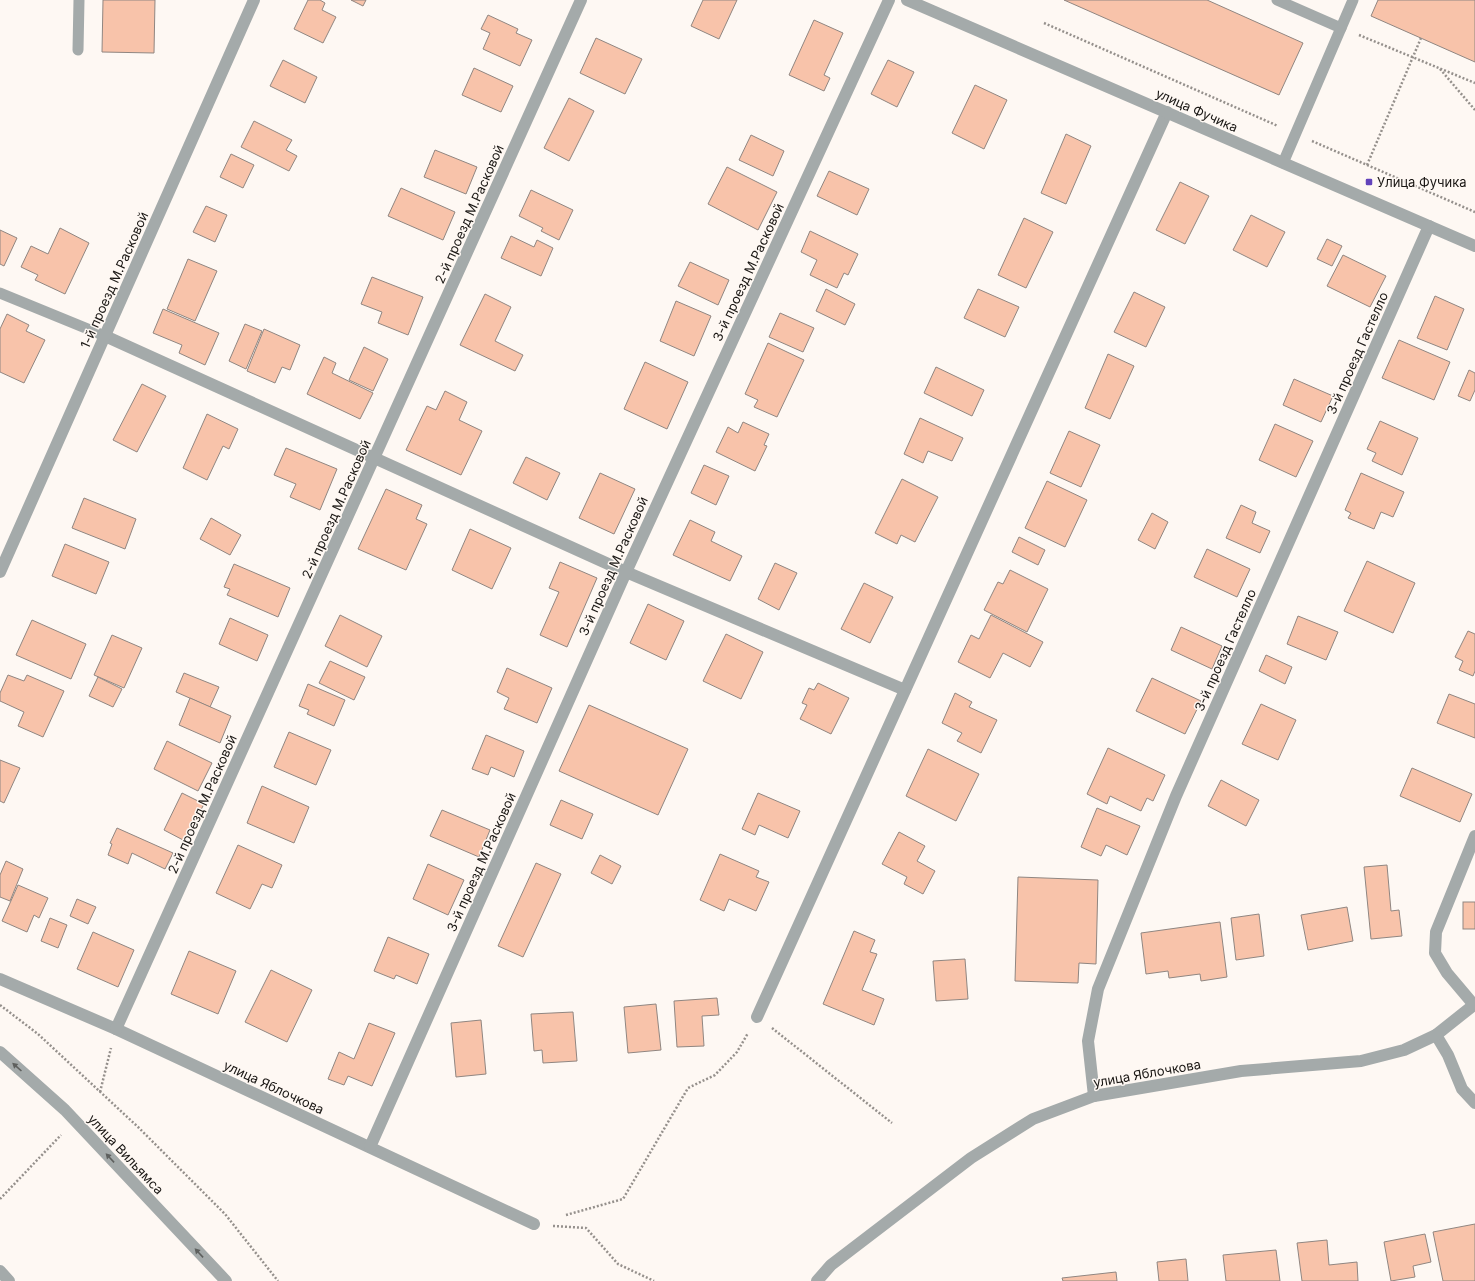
<svg xmlns="http://www.w3.org/2000/svg" width="1475" height="1281" font-family="Inter,sans-serif">
<rect width="100%" height="100%" fill="#fef8f3"/>
<g fill="#f8c3aa" stroke="#908681">
<polygon points="103,0 155,0 154,53 102,52"/>
<polygon points="308,0 320,0 325,3 322,10 336,17 323,43 294,29"/>
<polygon points="351,0 366,0 363,6"/>
<polygon points="703,0 737,0 719,39 691,26"/>
<polygon points="1064,0 1207,0 1303,43 1279,95"/>
<polygon points="1378,0 1475,0 1475,62 1371,16"/>
<polygon points="488,15 518,29 516,33 532,40 520,66 483,49 490,33 481,29"/>
<polygon points="814,20 843,33 824,75 830,78 824,91 789,75"/>
<polygon points="596,38 642,59 625,94 580,73"/>
<polygon points="283,60 317,77 305,103 270,86"/>
<polygon points="888,60 914,72 897,107 871,94"/>
<polygon points="474,68 513,86 501,112 462,95"/>
<polygon points="975,85 1007,100 984,149 952,133"/>
<polygon points="569,98 594,111 569,161 544,148"/>
<polygon points="254,121 292,140 286,150 297,156 289,171 241,147"/>
<polygon points="1066,134 1091,146 1066,204 1041,193"/>
<polygon points="751,135 784,151 773,176 739,160"/>
<polygon points="435,150 477,167 466,194 424,177"/>
<polygon points="231,154 254,165 243,188 220,177"/>
<polygon points="727,167 777,192 758,230 708,204"/>
<polygon points="829,171 869,189 857,215 817,196"/>
<polygon points="1180,182 1209,196 1185,244 1156,230"/>
<polygon points="401,188 455,212 443,240 388,216"/>
<polygon points="531,190 573,210 559,240 541,231 543,228 519,216"/>
<polygon points="206,206 227,215 215,242 193,232"/>
<polygon points="1251,215 1285,232 1267,267 1233,250"/>
<polygon points="1024,218 1053,232 1026,288 998,275"/>
<polygon points="60,228 89,243 65,294 35,280 38,275 21,267 31,246 48,254"/>
<polygon points="0,230 17,238 4,266 0,264"/>
<polygon points="810,231 858,254 848,275 844,273 837,288 810,275 817,260 801,252"/>
<polygon points="511,236 534,247 537,240 553,248 541,276 501,258"/>
<polygon points="1327,239 1342,246 1332,266 1317,259"/>
<polygon points="1343,255 1386,276 1370,307 1327,286"/>
<polygon points="188,259 217,271 195,321 167,309"/>
<polygon points="690,262 729,280 718,305 678,286"/>
<polygon points="372,277 423,297 408,335 378,323 382,312 361,304"/>
<polygon points="826,289 855,304 845,325 816,311"/>
<polygon points="978,289 1019,307 1005,337 964,318"/>
<polygon points="1134,292 1165,307 1146,347 1114,332"/>
<polygon points="485,294 511,307 495,341 523,355 515,371 460,345"/>
<polygon points="1435,296 1464,309 1447,350 1417,338"/>
<polygon points="676,301 711,316 694,356 660,341"/>
<polygon points="163,309 219,333 205,365 179,353 182,345 153,333"/>
<polygon points="780,313 814,328 803,352 769,337"/>
<polygon points="7,314 29,325 26,331 45,340 24,383 0,372 0,329"/>
<polygon points="245,324 262,331 246,369 229,361"/>
<polygon points="264,329 300,345 290,370 282,367 275,383 247,371"/>
<polygon points="1399,340 1450,362 1434,400 1382,378"/>
<polygon points="768,343 804,360 777,417 754,407 758,400 745,394"/>
<polygon points="364,347 388,359 373,391 349,380"/>
<polygon points="1108,354 1134,366 1110,419 1085,408"/>
<polygon points="324,357 336,363 332,373 373,393 360,419 307,394"/>
<polygon points="645,362 688,382 667,429 624,409"/>
<polygon points="936,367 984,390 972,416 924,393"/>
<polygon points="1469,370 1475,373 1475,390 1470,401 1458,396"/>
<polygon points="1294,379 1333,396 1321,422 1283,405"/>
<polygon points="142,384 166,396 137,452 113,440"/>
<polygon points="445,391 467,402 459,420 482,431 461,475 406,450 427,406 436,410"/>
<polygon points="207,414 238,429 229,449 223,446 207,480 183,468"/>
<polygon points="920,418 963,438 952,461 928,451 923,463 904,454"/>
<polygon points="1380,421 1418,438 1402,475 1372,461 1376,453 1367,449"/>
<polygon points="743,422 769,434 764,445 767,446 755,471 716,452 728,427 738,433"/>
<polygon points="1275,424 1313,441 1296,477 1259,460"/>
<polygon points="1069,431 1100,445 1081,487 1050,473"/>
<polygon points="286,448 337,469 320,510 290,497 296,484 274,475"/>
<polygon points="526,457 560,473 547,500 513,483"/>
<polygon points="704,465 729,476 716,505 691,493"/>
<polygon points="600,473 635,489 614,534 579,518"/>
<polygon points="1361,473 1404,492 1393,517 1381,512 1374,529 1348,518 1351,513 1345,510"/>
<polygon points="902,479 938,497 915,542 901,535 897,544 875,533"/>
<polygon points="1047,481 1087,500 1065,547 1025,528"/>
<polygon points="386,489 422,505 416,519 427,524 406,570 358,549"/>
<polygon points="84,498 136,519 125,549 72,528"/>
<polygon points="1241,505 1256,512 1252,523 1270,531 1260,553 1226,538"/>
<polygon points="1152,513 1168,522 1155,549 1138,540"/>
<polygon points="211,518 241,535 230,555 200,539"/>
<polygon points="690,520 715,532 711,541 742,556 730,581 673,555"/>
<polygon points="470,529 511,548 492,589 452,570"/>
<polygon points="1019,537 1045,550 1038,565 1012,552"/>
<polygon points="65,544 109,562 96,594 52,576"/>
<polygon points="1207,549 1250,569 1237,597 1194,577"/>
<polygon points="1367,561 1415,583 1393,633 1344,611"/>
<polygon points="560,562 597,578 567,647 540,635 559,592 549,588"/>
<polygon points="775,563 797,573 779,610 758,599"/>
<polygon points="234,564 290,588 278,617 227,595 230,589 224,587"/>
<polygon points="1010,570 1048,589 1027,632 984,610 998,582 1003,584"/>
<polygon points="864,583 893,597 870,643 841,629"/>
<polygon points="648,604 684,621 666,660 630,643"/>
<polygon points="340,615 382,636 367,667 325,646"/>
<polygon points="991,615 1043,642 1030,667 1003,653 990,678 958,662 971,635 979,639"/>
<polygon points="1298,616 1338,632 1326,660 1287,644"/>
<polygon points="230,618 268,635 257,661 219,644"/>
<polygon points="32,620 86,644 71,679 16,655"/>
<polygon points="1181,627 1222,646 1212,669 1171,650"/>
<polygon points="1468,631 1475,634 1475,671 1473,676 1459,670 1463,661 1455,657"/>
<polygon points="726,634 763,652 741,699 703,681"/>
<polygon points="112,635 142,648 124,688 94,675"/>
<polygon points="1266,655 1292,667 1285,684 1259,671"/>
<polygon points="330,661 365,677 354,700 319,683"/>
<polygon points="507,668 552,688 537,723 504,709 509,698 497,692"/>
<polygon points="184,673 219,687 210,707 176,692"/>
<polygon points="8,675 24,681 27,675 64,691 43,737 18,726 24,712 0,701 0,693"/>
<polygon points="98,677 122,689 113,707 89,696"/>
<polygon points="1152,678 1201,701 1185,734 1136,711"/>
<polygon points="818,683 849,698 831,734 800,719 807,705 802,703 809,688 814,690"/>
<polygon points="308,684 345,700 334,726 307,714 309,710 299,706"/>
<polygon points="955,693 972,702 969,707 997,720 981,753 957,741 962,733 942,723"/>
<polygon points="1449,694 1475,704 1475,738 1437,723"/>
<polygon points="190,698 231,716 220,743 179,725"/>
<polygon points="1261,704 1296,720 1278,760 1242,744"/>
<polygon points="589,705 688,749 658,815 559,771"/>
<polygon points="289,732 331,750 316,785 274,767"/>
<polygon points="486,735 524,751 514,777 491,767 488,775 472,769"/>
<polygon points="167,741 212,763 198,791 154,769"/>
<polygon points="1108,748 1165,775 1153,801 1147,798 1141,811 1110,796 1107,804 1087,794"/>
<polygon points="928,749 979,774 956,821 906,796"/>
<polygon points="0,760 20,768 4,803 0,801"/>
<polygon points="1412,768 1472,794 1460,822 1400,796"/>
<polygon points="1221,780 1259,800 1246,826 1208,806"/>
<polygon points="262,786 309,807 294,843 247,823"/>
<polygon points="182,793 204,804 185,841 164,830"/>
<polygon points="758,793 800,811 788,838 759,825 755,835 742,829"/>
<polygon points="561,800 593,814 582,839 550,825"/>
<polygon points="1097,808 1140,826 1127,855 1106,845 1101,856 1081,847"/>
<polygon points="442,810 490,830 479,857 430,836"/>
<polygon points="117,828 173,853 165,869 132,853 128,864 108,855 112,844 110,843"/>
<polygon points="899,832 925,846 917,861 935,871 923,894 904,884 907,877 882,864"/>
<polygon points="238,845 282,865 272,888 262,884 250,909 216,893"/>
<polygon points="720,854 759,871 756,877 769,882 756,911 729,899 724,911 700,900"/>
<polygon points="600,855 621,866 612,884 591,873"/>
<polygon points="6,861 23,869 10,901 0,897 0,875"/>
<polygon points="536,863 561,874 523,957 498,946"/>
<polygon points="428,864 464,880 448,915 413,899"/>
<polygon points="1387,865 1391,911 1399,910 1402,936 1371,939 1364,867"/>
<polygon points="1018,877 1098,880 1096,964 1079,963 1078,983 1015,981"/>
<polygon points="18,885 48,898 39,918 34,915 27,932 2,921"/>
<polygon points="77,899 96,907 88,924 70,916"/>
<rect x="1463" y="902" width="12" height="27"/>
<polygon points="1347,907 1353,941 1308,950 1301,915"/>
<polygon points="1259,914 1264,956 1236,960 1231,918"/>
<polygon points="50,918 67,925 58,948 41,941"/>
<polygon points="1220,922 1227,977 1201,981 1200,974 1169,978 1168,971 1146,974 1141,933"/>
<polygon points="854,931 875,940 870,952 877,954 862,990 884,999 874,1025 823,1004"/>
<polygon points="93,932 134,950 118,987 77,969"/>
<polygon points="388,937 429,954 417,984 396,975 394,979 374,971"/>
<polygon points="189,951 236,971 218,1014 171,994"/>
<polygon points="965,959 968,999 936,1001 933,961"/>
<polygon points="271,970 312,990 287,1042 245,1022"/>
<polygon points="717,998 719,1015 702,1016 704,1046 677,1047 674,1001"/>
<polygon points="656,1004 661,1050 628,1053 624,1007"/>
<polygon points="573,1012 577,1061 543,1063 542,1050 534,1051 531,1014"/>
<polygon points="481,1020 486,1074 456,1077 451,1023"/>
<polygon points="369,1023 395,1033 372,1086 348,1076 344,1085 328,1079 339,1052 354,1059"/>
<polygon points="1475,1224 1475,1281 1443,1281 1433,1232"/>
<polygon points="1425,1234 1431,1262 1413,1266 1415,1277 1391,1281 1384,1242"/>
<polygon points="1327,1240 1329,1265 1357,1262 1358,1281 1302,1281 1297,1243"/>
<polygon points="1276,1250 1280,1281 1226,1281 1223,1255"/>
<polygon points="1186,1259 1188,1281 1159,1281 1157,1262"/>
<polygon points="1116,1272 1117,1281 1063,1281 1062,1278"/>
</g>
<g fill="none" stroke-linecap="round" stroke-linejoin="round">
<g stroke="#95908c" stroke-width="2.5" stroke-dasharray="2 2" stroke-linecap="butt">
<polyline points="1044,23 1278,126"/>
<polyline points="1359,35 1475,83"/>
<polyline points="1440,69 1475,110"/>
<polyline points="1312,141 1475,212"/>
<polyline points="1367,165 1421,38"/>
<polyline points="0,1005 38,1034 138,1127 225,1214 278,1281"/>
<polyline points="772,1028 892,1123"/>
<polyline points="100,1092 111,1048"/>
<polyline points="0,1199 61,1135"/>
<polyline points="566,1215 623,1199 688,1088 715,1075 737,1052 748,1033"/>
<polyline points="553,1226 586,1228 618,1264 654,1281"/>
</g>
<g stroke="#a4aaaa" stroke-width="11">
<polyline points="1277,0 1341,28"/>
<polyline points="78,50 79,0"/>
<polyline points="1283,163 1353,0"/>
<polyline points="0,293 105,336"/>
</g>
<g stroke="#a4aaaa" stroke-width="12">
<polyline points="105,336 626,572 905,690"/>
<polyline points="0,979 116,1029 534,1224"/>
<polyline points="1474,1005 1447,973 1435,953 1436,932 1475,836"/>
<polyline points="757,1017 1167,112"/>
<polyline points="116,1029 581,0"/>
<polyline points="1436,1035 1448,1055 1462,1089 1475,1103"/>
<polyline points="1094,1096 1088,1041 1098,989 1176,796 1429,226"/>
<polyline points="370,1147 626,572 889,0"/>
<polyline points="817,1281 831,1265 971,1158 1033,1119 1094,1096 1241,1071 1361,1061 1404,1050 1436,1035 1475,1004"/>
</g>
<g stroke="#a4aaaa" stroke-width="12">
<polyline points="907,0 1475,246"/>
<polyline points="0,572 254,0"/>
<polyline points="0,1052 65,1110 226,1281"/>
<polyline points="0,1271 9,1281"/>
</g>
</g>
<defs><path id="oneway-solid" d="M-6-.8H1V-3.2L6.5 0L1 3.2V.8H-6Z"/></defs>
<g fill="#5e605e">
<use href="#oneway-solid" transform="translate(17 1067) rotate(-138)"/>
<use href="#oneway-solid" transform="translate(110 1158) rotate(-133)"/>
<use href="#oneway-solid" transform="translate(199 1253) rotate(-133)"/>
</g>
<rect fill="#6243bb" stroke="#fef8f3" stroke-width="1.5" x="1365" y="178" width="8" height="8" rx="2"/>
<g text-anchor="middle" stroke-width="3" stroke-linejoin="round" paint-order="stroke">
<g font-size="13" fill="#191613" stroke="#fef8f3">
<text transform="translate(1197 110) rotate(24)" y="5">улица Фучика</text>
<text transform="translate(469 214) rotate(-66)" y="5">2-й проезд М.Расковой</text>
<text transform="translate(748 272) rotate(-65)" y="5">3-й проезд М.Расковой</text>
<text transform="translate(114 280) rotate(-66)" y="5">1-й проезд М.Расковой</text>
<text transform="translate(1357 353) rotate(-66)" y="5">3-й проезд Гастелло</text>
<text transform="translate(336 509) rotate(-66)" y="5">2-й проезд М.Расковой</text>
<text transform="translate(613 566) rotate(-66)" y="5">3-й проезд М.Расковой</text>
<text transform="translate(1225 650) rotate(-66)" y="5">3-й проезд Гастелло</text>
<text transform="translate(202 804) rotate(-66)" y="5">2-й проезд М.Расковой</text>
<text transform="translate(481 862) rotate(-66)" y="5">3-й проезд М.Расковой</text>
<text transform="translate(1147 1073) rotate(-10)" y="5">улица Яблочкова</text>
<text transform="translate(274 1087) rotate(25)" y="5">улица Яблочкова</text>
<text transform="translate(126 1154) rotate(47)" y="5">улица Вильямса</text>
</g>
<g font-size="13" fill="#191613" stroke="#fef8f3" text-anchor="start">
<text x="1377" y="187">Улица Фучика</text>
</g>
</g>
</svg>
